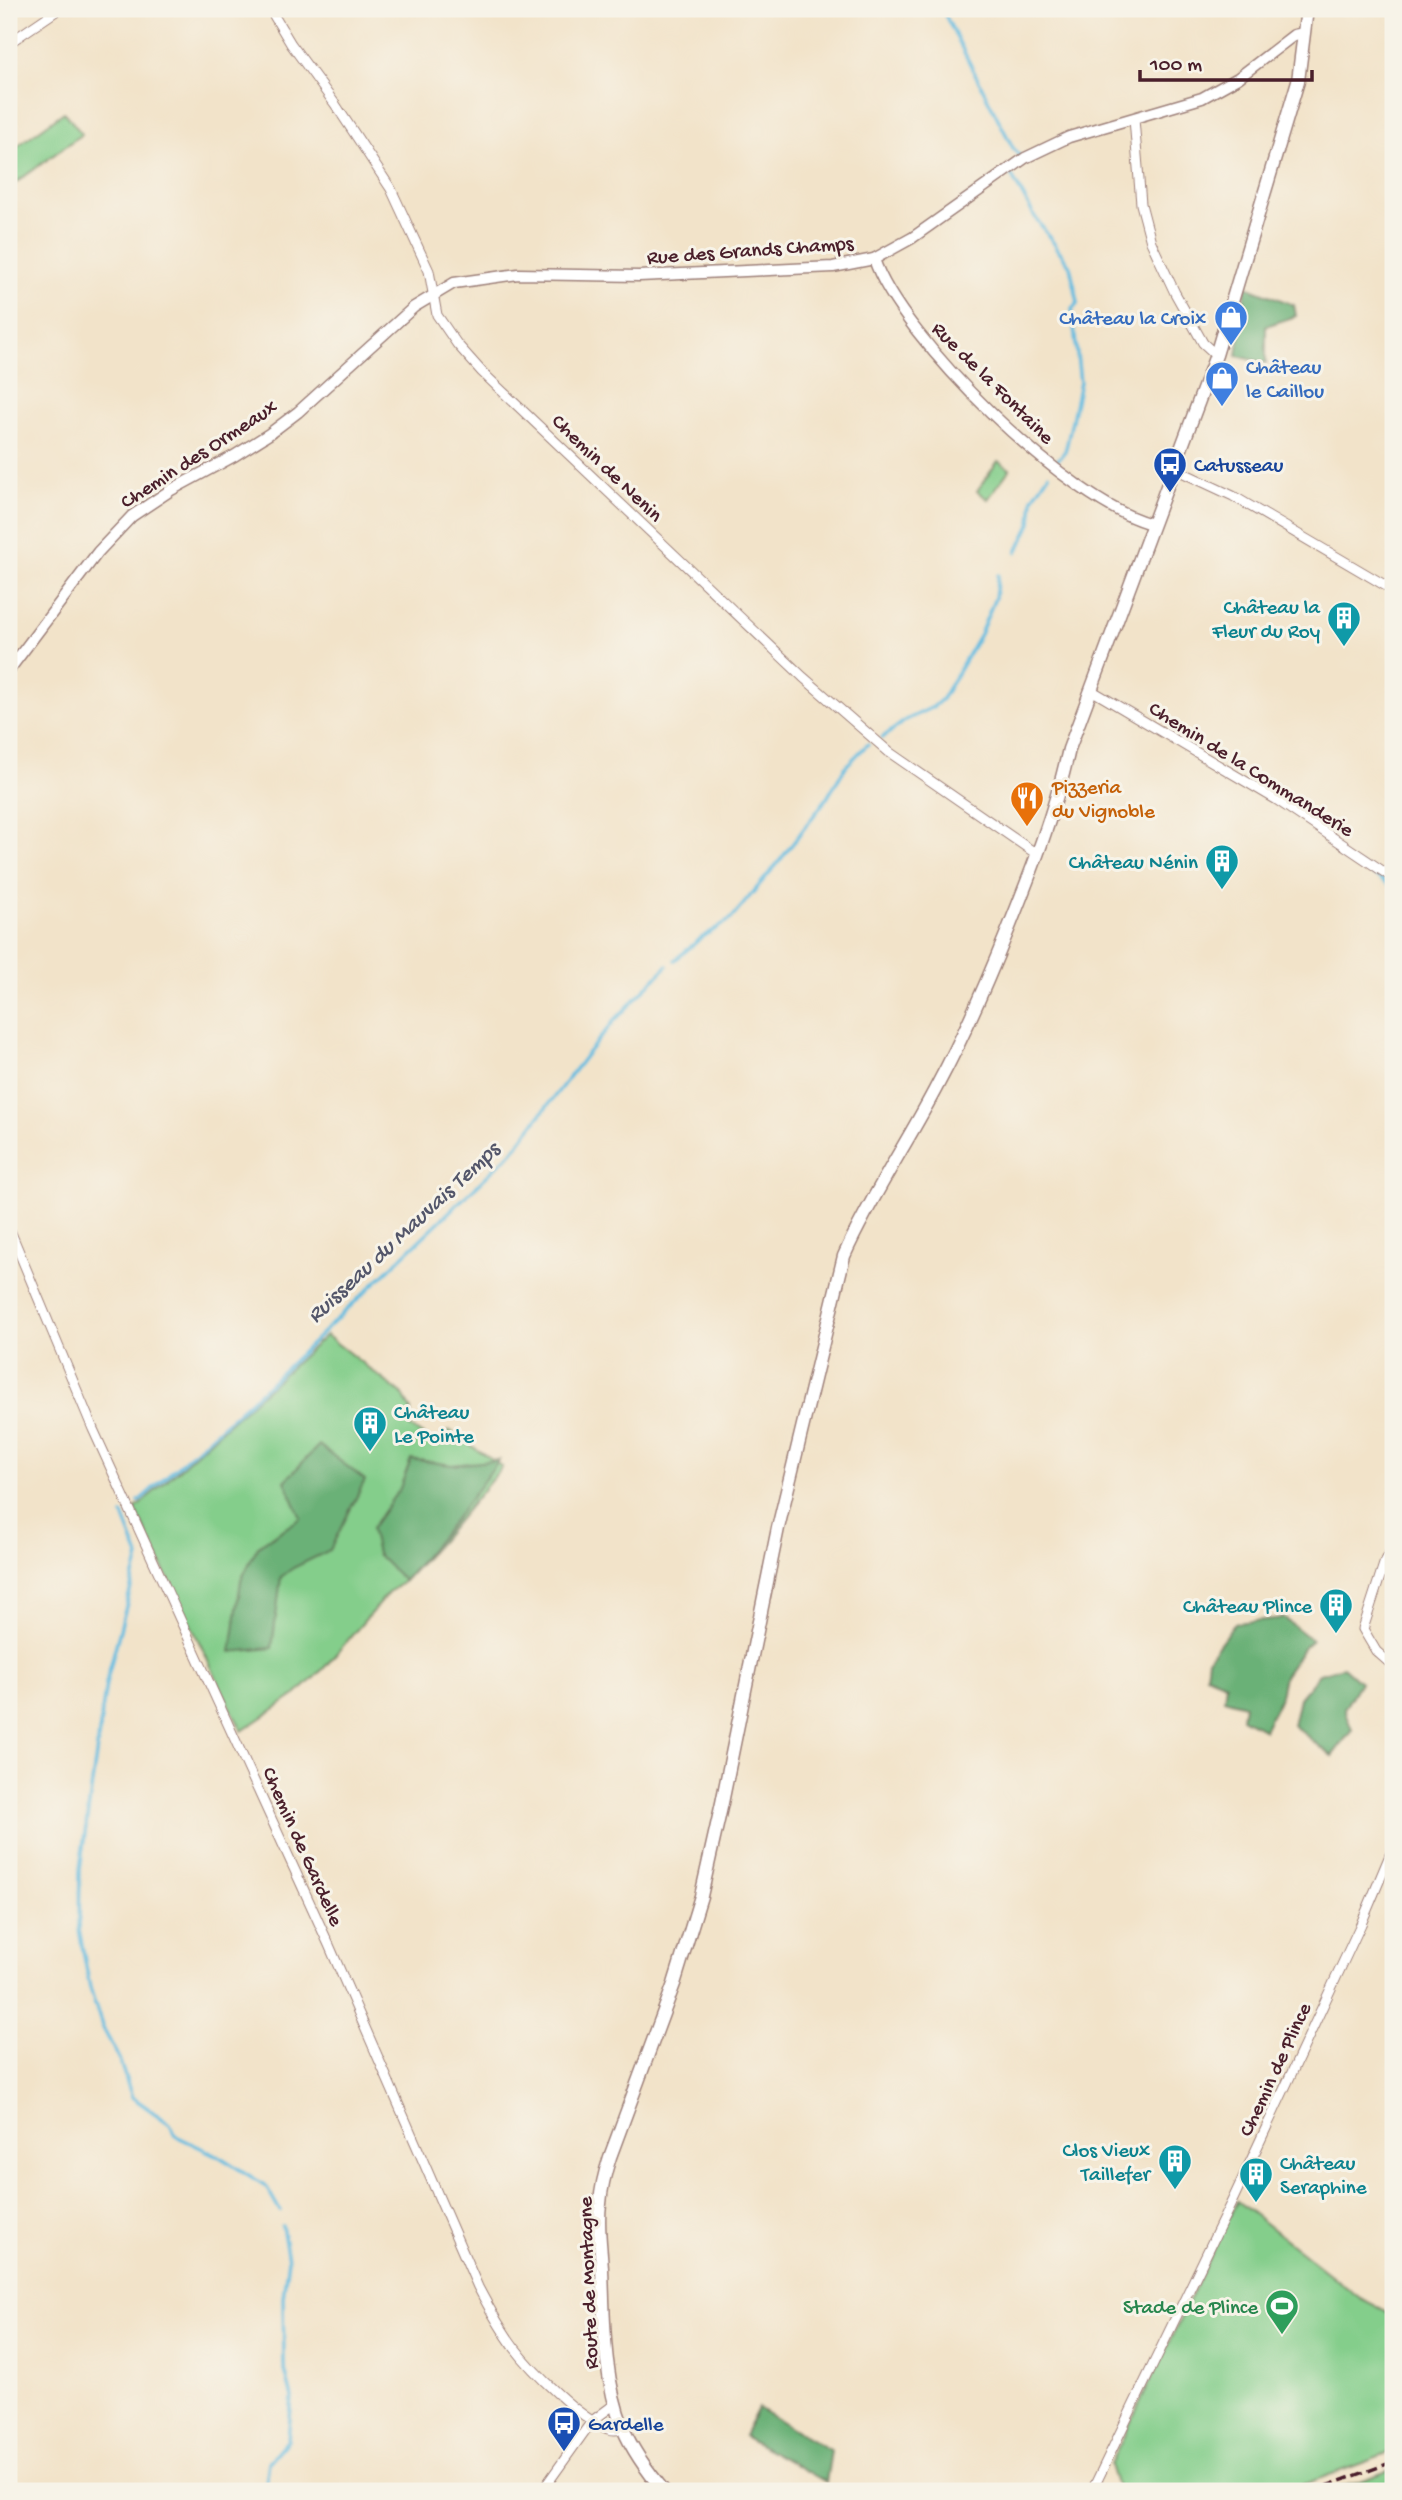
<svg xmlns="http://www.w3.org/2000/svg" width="1402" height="2500" font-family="'Gochi Hand',sans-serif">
<rect width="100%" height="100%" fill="#f7f3e8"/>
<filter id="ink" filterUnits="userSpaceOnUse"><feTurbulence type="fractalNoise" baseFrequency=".0143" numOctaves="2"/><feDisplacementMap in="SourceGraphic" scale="14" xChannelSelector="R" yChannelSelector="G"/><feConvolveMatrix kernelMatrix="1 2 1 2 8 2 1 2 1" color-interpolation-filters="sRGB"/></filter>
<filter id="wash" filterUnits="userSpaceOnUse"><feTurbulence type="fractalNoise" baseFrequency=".00686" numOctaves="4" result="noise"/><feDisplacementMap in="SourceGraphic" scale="28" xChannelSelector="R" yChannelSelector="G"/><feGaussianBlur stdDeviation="1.57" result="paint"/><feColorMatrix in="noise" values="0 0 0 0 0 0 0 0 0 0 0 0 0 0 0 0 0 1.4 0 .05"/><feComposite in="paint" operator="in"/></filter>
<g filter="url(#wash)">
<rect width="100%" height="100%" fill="#f2e3c9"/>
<g fill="#84ce8b" stroke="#67765b" stroke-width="2">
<polygon points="64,112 82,134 10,187 9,152"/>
<polygon points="998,461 1010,469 988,499 977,491"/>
<polygon points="326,1335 403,1395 411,1410 410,1427 437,1444 449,1430 502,1467 440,1542 404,1581 388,1593 324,1668 297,1694 242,1731 135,1509"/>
<polygon points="1237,2201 1360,2298 1386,2311 1393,2319 1393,2452 1285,2491 1118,2491 1110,2465"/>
<polygon points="1393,2469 1393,2491 1332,2491"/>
</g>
<g fill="#6bb177" stroke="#5a6851" stroke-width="2">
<polygon points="1246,286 1294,305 1296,316 1266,326 1266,363 1237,356"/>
<polygon points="319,1445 365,1480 330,1550 293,1568 281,1577 272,1648 231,1652 241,1580 258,1546 301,1518 285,1481"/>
<polygon points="411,1459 452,1465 499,1460 450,1526 404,1581 377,1554 371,1529 400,1488"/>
<polygon points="1284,1618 1312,1640 1305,1646 1284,1676 1279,1700 1264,1730 1242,1718 1244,1705 1224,1699 1226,1683 1206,1675 1208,1659 1235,1623"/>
<polygon points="1343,1667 1360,1682 1344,1709 1352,1730 1332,1756 1293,1725 1299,1698 1319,1674"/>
<polygon points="758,2408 831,2451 826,2482 744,2436"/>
</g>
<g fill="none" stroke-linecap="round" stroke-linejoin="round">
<g stroke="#63bce0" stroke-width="3.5">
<polyline points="942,9 1014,150 1020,156 1019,157"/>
<polyline points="1010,173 1035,217 1070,266 1078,302 1072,309 1080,382 1067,444 1065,451 1056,462"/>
<polyline points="1017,552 1031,523 1033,498 1049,474"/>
<polyline points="882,738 906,720 933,707 942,699 980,634 995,598 998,575"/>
<polyline points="1361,866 1393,887"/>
<polyline points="675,960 701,938 731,919 781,859 827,798 846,766 868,744"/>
<polyline points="139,1501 268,1385 513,1151 586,1055 615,1020 667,966"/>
<polyline points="123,1515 139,1557 106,1683 80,1869 79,1929 90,1988 102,2026 119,2059 132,2097 170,2124 176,2136 220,2157 266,2186 280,2211"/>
<polyline points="265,2491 269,2462 288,2440 292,2397 284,2366 283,2297 288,2259 282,2226"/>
</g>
</g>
</g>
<g filter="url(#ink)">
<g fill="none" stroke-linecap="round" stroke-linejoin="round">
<g stroke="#9e817a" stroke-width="11">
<g id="minor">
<polyline points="270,9 291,44 335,104 391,189 429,271 437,315 457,344 482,372 803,677 889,752 1038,855"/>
<polyline points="9,43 59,9"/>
<polyline points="1134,119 1141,204 1151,242 1175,293 1203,343 1216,355"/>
<polyline points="1175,469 1233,496 1393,590"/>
<polyline points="1091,690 1277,800 1393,878"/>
<path d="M9,1228L93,1429L329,1945L478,2287C489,2308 500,2328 514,2347C532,2371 580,2419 608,2429C613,2431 618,2430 624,2429"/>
<polyline points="1393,1547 1384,1564 1363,1629 1376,1651 1393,1666"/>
<polyline points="542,2491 592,2421 615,2404"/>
<polyline points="1092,2491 1234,2197 1361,1924 1393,1848"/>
</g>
</g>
<g stroke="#9e817a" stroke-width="13">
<g id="tertiary">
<path d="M874,259C900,338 1070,504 1152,524"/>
<polyline points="9,670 98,552 132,516 171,490 234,456 269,434 298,412 414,307 454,283 518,274 639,276 833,267 874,259 912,238 1025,158 1069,137 1202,98 1238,78 1294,35 1304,33"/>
</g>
</g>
<g stroke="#9e817a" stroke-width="15">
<path id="secondary" d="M664,2491C648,2472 633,2452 623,2428C603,2378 604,2321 602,2269C601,2248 597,2225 600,2204C601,2188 605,2172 610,2157L674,1984L701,1896L722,1803L778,1528L844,1256C871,1196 908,1142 938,1084C965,1034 987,982 1008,930C1032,870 1055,812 1069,749L1216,355L1298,81L1307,9"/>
</g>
<use href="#minor" stroke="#fff" stroke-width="9"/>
<use href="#tertiary" stroke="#fff" stroke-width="10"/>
<use href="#secondary" stroke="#fff" stroke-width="12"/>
<polyline stroke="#4a1f2b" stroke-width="3.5" stroke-dasharray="10 5" stroke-linecap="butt" points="1312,2491 1393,2462"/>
</g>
</g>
<defs>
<g id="shop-pin" transform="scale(1.75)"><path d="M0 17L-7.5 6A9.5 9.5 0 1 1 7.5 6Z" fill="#3f7fe0" stroke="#f7f3e8"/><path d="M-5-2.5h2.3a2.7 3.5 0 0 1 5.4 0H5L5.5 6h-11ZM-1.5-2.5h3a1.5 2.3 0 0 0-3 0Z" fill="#fff"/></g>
<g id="bus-pin" transform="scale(1.75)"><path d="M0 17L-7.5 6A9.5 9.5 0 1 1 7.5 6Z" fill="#1a4fb4" stroke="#f7f3e8"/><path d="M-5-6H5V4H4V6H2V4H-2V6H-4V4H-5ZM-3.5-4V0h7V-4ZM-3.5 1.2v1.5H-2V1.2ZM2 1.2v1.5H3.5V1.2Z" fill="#fff"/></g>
<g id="building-pin" transform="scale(1.75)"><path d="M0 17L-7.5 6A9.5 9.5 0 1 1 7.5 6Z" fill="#0f9aa8" stroke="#f7f3e8"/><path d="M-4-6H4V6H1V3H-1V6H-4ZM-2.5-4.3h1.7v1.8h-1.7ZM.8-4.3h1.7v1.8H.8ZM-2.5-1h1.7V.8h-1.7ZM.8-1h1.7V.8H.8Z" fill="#fff"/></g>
<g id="restaurant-pin" transform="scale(1.75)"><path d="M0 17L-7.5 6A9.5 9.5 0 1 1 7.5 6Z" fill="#e8710a" stroke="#f7f3e8"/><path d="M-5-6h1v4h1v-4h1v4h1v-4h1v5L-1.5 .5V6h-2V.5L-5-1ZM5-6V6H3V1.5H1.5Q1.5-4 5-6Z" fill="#fff"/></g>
<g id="stadium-pin" transform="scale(1.75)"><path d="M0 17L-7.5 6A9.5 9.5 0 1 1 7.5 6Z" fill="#2e9e5b" stroke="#f7f3e8"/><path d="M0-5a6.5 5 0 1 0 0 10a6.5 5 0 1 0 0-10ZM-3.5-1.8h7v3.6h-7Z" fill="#fff"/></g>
</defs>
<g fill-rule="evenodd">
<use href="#shop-pin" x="1231" y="317"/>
<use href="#shop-pin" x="1222" y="378"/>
<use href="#bus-pin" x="1170" y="464"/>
<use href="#building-pin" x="1344" y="618"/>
<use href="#restaurant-pin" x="1027" y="798"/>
<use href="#building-pin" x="1222" y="861"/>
<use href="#building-pin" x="370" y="1423"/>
<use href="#building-pin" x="1336" y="1605"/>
<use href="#building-pin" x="1175" y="2161"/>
<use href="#building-pin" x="1256" y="2174"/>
<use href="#stadium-pin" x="1282" y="2306"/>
<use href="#bus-pin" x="564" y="2423"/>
</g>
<g text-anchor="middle" stroke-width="6" stroke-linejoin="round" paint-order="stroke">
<g font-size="21" fill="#4a1f2b" stroke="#f7f3e8">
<text transform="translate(750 249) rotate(-4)" y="7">Rue des Grands Champs</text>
<text transform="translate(994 382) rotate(45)" y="7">Rue de la Fontaine</text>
<text transform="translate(198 453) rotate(-33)" y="7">Chemin des Ormeaux</text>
<text transform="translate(608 467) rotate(44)" y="7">Chemin de Nenin</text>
<text transform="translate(1252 768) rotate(32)" y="7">Chemin de la Commanderie</text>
<text transform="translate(304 1846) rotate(66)" y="7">Chemin de Gardelle</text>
<text transform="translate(1274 2069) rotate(-65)" y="7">Chemin de Plince</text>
<text transform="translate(587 2283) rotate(-92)" y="7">Route de Montagne</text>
</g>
<g font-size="21" fill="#366cbe" stroke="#f7f3e8" text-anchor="end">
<text x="1206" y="324">Château la Croix</text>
<text x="1246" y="373" text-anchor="start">Château<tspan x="1246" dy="24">le Caillou</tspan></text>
</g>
<g font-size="21" fill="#164399" stroke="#f7f3e8" text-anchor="start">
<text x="1194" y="471">Catusseau</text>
<text x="588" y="2430">Gardelle</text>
</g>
<g font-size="21" fill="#0d838f" stroke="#f7f3e8" text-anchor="end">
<text x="1320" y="613">Château la<tspan x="1320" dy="24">Fleur du Roy</tspan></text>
<text x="1198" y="868">Château Nénin</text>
<text x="394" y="1418" text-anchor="start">Château<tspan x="394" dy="24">Le Pointe</tspan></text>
<text x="1312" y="1612">Château Plince</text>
<text x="1150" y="2156">Clos Vieux<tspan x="1150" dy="24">Taillefer</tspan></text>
<text x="1280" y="2169" text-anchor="start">Château<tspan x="1280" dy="24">Seraphine</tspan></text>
</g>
<g font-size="21" fill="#c56008" stroke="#f7f3e8" text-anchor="start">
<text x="1052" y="793">Pizzeria<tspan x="1052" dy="24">du Vignoble</tspan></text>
</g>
<g font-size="21" fill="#27864d" stroke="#f7f3e8" text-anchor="end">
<text x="1258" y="2313">Stade de Plince</text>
</g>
<g font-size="23" font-style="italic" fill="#53566a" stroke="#f7f3e8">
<text transform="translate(402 1231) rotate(-43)" y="8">Ruisseau du Mauvais Temps</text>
</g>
</g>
<rect width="1402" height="2500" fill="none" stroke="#f7f3e8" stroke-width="35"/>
<path d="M1140 70v10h172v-10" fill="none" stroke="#4a1f2b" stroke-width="3.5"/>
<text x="1150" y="70" font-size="21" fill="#4a1f2b" stroke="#f7f3e8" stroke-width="5" paint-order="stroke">100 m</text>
</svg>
